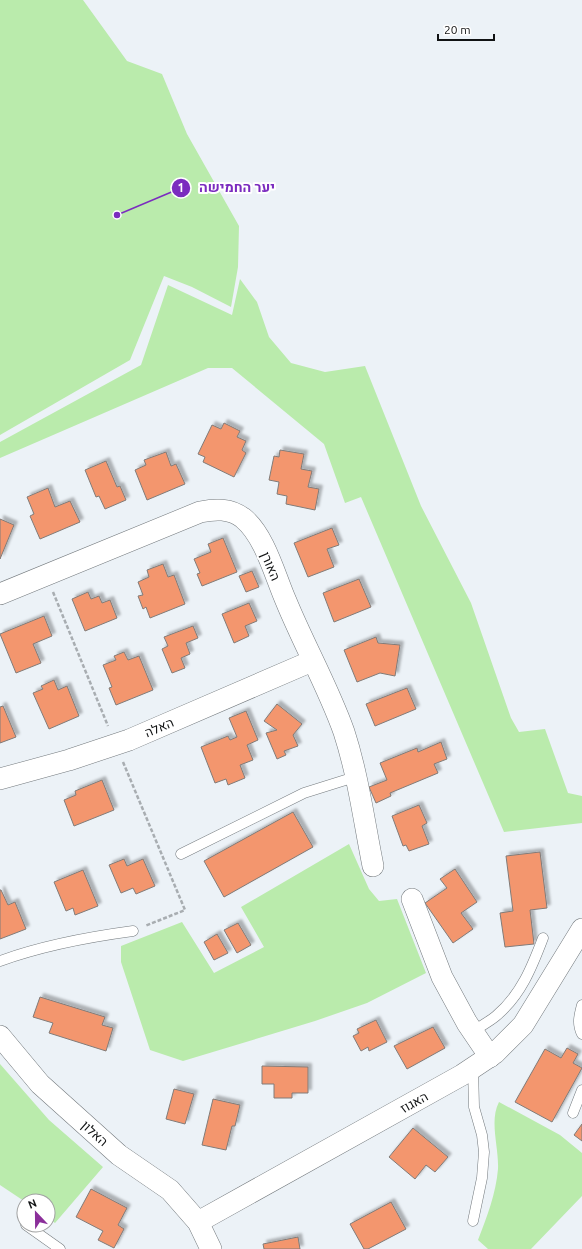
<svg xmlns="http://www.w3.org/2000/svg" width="582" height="1249" font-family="Ubuntu,Heebo,sans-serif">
<defs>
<filter id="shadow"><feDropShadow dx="3.5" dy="-3.5" stdDeviation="1" flood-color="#0004"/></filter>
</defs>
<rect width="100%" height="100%" fill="#ecf2f7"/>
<g fill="#baebac">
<polygon points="0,0 83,0 127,61 162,74 187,134 239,226 238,267 231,307 192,287 164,276 130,360 0,435"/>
<polygon points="240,279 257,302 269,337 291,363 325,372 365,366 421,506 471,603 511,718 519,732 545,729 568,793 582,796 582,823 504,832 361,497 345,503 324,444 232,368 208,368 0,458 0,442 141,365 168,285 232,315"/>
<polygon points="349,844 369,889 379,901 397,899 426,973 367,1003 315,1021 183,1061 150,1050 121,962 121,946 182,922 214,973 264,947 241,907"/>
<polygon points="0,1064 49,1120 103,1167 55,1223 48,1218 48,1201 24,1201 0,1185"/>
<path d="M499,1102L560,1135L582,1153V1196L531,1249H488L478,1240C487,1217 496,1193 498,1169C499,1147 489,1121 499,1102Z"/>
</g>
<g fill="#f3966e" stroke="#817b78" filter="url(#shadow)">
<polygon points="224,423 240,431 237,437 246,441 242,450 246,453 234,477 203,462 205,457 198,454 212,425 221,429"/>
<polygon points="280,450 304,454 301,469 312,471 308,487 319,489 315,510 286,504 287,496 277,494 279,482 269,480 274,456 279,457"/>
<polygon points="166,452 171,466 176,464 185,484 147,500 135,470 146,465 144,460"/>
<polygon points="106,461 117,487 120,486 126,500 105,509 99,496 96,497 85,470"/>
<polygon points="48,488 55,507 70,501 80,522 40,539 30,516 34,514 27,497"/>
<polygon points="0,519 14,525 0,559"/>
<polygon points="332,528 339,545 327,549 334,567 308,577 294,543"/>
<polygon points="223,538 237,572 202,586 197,574 200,573 194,559 211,552 208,544"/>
<polygon points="163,564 168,577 174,575 185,604 150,618 146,607 143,609 138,596 143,595 138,582 149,577 147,570"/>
<polygon points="252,571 259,587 246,592 239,576"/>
<polygon points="359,579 371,607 334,622 323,593"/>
<polygon points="88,592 91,599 99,596 102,603 110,600 117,618 85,631 72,599"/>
<polygon points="249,603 257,621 245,626 249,636 234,643 222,614"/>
<polygon points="44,616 52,636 33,644 41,663 16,673 0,634"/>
<polygon points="193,626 198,638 186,643 190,654 181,658 185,668 172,673 162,649 168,646 164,637"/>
<polygon points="376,637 378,643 400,645 395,676 380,673 357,682 344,650"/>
<polygon points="124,652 128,660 139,656 153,690 116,705 109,688 112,687 103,665 116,660 114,656"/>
<polygon points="54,680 58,690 67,686 79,716 49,729 33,693 43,689 41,686"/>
<polygon points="407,688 416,709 375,726 366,704"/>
<polygon points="277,704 302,724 293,735 298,746 284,751 286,755 277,759 266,733 277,730 264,721"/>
<polygon points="3,706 16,737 0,743 0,707"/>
<polygon points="246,711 258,740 247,745 253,760 240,765 245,778 228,785 226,779 215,783 201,747 228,736 230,740 237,737 229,718"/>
<polygon points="441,742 447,759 434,764 438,773 390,793 391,796 376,803 369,787 387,780 380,763 417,748 418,752"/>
<polygon points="102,780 114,810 74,826 64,800 76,795 75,791"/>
<polygon points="419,805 427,823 422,826 429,844 409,851 406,845 403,846 392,816"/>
<polygon points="293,812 313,847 224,897 204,861"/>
<polygon points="540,852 547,908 530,910 534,944 505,947 500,913 513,911 506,856"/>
<polygon points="124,859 127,866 143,859 155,886 136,894 133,888 121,893 109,865"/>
<polygon points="455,869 477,902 461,913 473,929 453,943 425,903 447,888 440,879"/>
<polygon points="83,870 98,906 75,915 73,908 66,911 54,882"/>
<polygon points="0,890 1,890 8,905 15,902 26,929 0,939"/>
<polygon points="238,923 251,945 237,953 224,930"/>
<polygon points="217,934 228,953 214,960 204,942"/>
<polygon points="40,997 105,1017 102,1025 113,1028 106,1051 49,1033 53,1023 33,1017"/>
<polygon points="376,1020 387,1042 369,1051 368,1047 361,1051 353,1036 359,1033 357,1029"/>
<polygon points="433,1027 445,1048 407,1069 394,1046"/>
<polygon points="567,1048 578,1054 573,1063 582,1068 552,1122 515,1102 545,1049 561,1058"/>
<polygon points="262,1066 308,1067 308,1093 292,1093 292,1098 274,1098 274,1084 262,1084"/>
<polygon points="174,1089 194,1094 185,1124 166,1119"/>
<polygon points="213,1099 240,1105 235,1126 232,1126 226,1150 202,1145"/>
<polygon points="582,1124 582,1141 574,1135"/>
<polygon points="413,1128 448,1157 435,1172 426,1165 415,1179 389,1157"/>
<polygon points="91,1189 127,1208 118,1225 124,1229 114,1248 98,1240 103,1231 76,1217"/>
<polygon points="391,1202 406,1229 368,1249 364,1249 350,1224"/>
<polygon points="298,1237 300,1249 264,1249 263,1244"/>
</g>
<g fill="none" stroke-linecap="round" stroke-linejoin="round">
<g stroke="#747a7e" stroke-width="11">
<g id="service">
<polyline points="181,854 304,793 355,777"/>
<path d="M0,961C44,945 88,937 133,931"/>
<path d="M582,1005C579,1016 577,1024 582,1034"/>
<path d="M473,1032C480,1026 489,1022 496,1016C521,995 532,967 543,938"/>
<polyline points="473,1068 474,1107 482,1135 484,1152 482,1178 473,1221"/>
<polyline points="573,1113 582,1090"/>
<polyline points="26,1225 60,1249"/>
</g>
</g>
<g stroke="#747a7e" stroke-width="22">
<g id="minor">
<path d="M0,594L200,512C215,509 230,508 243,518C265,536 275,576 286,601C304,645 328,687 344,732C358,775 364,821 373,866"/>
<polyline points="0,779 69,760 129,740 312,661"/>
<polyline points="412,899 442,977 467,1023 490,1057"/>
<polyline points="0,1036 40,1084 119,1155 170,1190 198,1222 211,1249"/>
<polyline points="198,1222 462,1075 495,1053 523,1025 582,929"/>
</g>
</g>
<g stroke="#a8adb1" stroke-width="2.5" stroke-dasharray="4 2" stroke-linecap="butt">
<polyline points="53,592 108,726"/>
<polyline points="123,762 185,910 145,926"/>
</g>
<use href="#service" stroke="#fff" stroke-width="10"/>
<use href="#minor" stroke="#fff" stroke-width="21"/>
</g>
<g text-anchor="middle" stroke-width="4" stroke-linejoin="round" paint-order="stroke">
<g font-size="13" fill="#111314" stroke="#fff">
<text transform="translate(271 566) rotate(67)" y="5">האורן</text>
<text transform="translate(159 727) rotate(-23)" y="5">האלה</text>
<text transform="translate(414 1102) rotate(-29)" y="5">האגוז</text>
<text transform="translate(95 1133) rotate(42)" y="5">האלון</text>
</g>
</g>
<path fill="none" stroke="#7b2cbf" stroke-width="1.5" d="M117 215L181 188"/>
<g fill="#7b2cbf" stroke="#fff" stroke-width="1.5">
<circle cx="117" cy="215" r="4"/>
<circle cx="181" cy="188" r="10"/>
</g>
<g font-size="12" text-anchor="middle" font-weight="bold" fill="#fff">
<text x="181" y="192">1</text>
</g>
<g font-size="14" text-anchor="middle" font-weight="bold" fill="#7b2cbf" stroke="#fff" stroke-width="4" stroke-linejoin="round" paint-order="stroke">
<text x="237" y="192">יער החמישה</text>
</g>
<g transform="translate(36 1213) rotate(338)"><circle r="19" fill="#ffffff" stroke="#a0a1a1"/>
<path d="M0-3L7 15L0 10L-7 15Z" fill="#8b2f9a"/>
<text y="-6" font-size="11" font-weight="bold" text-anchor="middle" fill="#111314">N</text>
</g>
<path d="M438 34v6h56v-6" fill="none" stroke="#111314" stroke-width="2"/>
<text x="444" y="34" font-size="12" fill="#111314" stroke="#ffffff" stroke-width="3" paint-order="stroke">20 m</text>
</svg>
